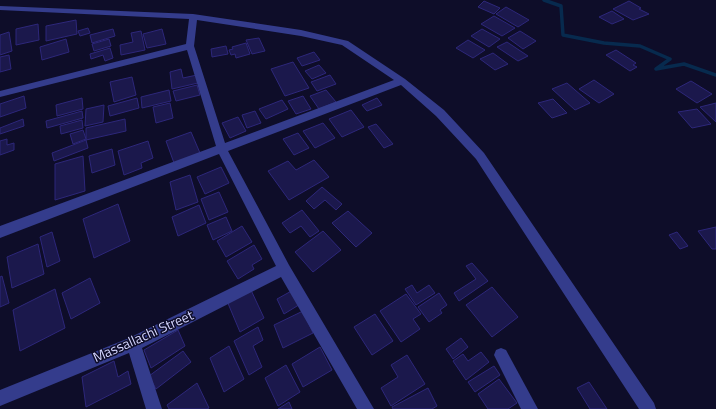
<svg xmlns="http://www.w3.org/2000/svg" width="716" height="409" font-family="'Titillium Web',sans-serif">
<rect width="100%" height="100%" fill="#0e0d29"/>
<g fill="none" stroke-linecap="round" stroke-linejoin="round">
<polyline stroke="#072a4e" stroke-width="3.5" points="544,0 561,6 563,35 604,43 640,46 670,59 656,69 684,64 716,75"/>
</g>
<g fill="#1b184c" stroke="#2d277a">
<polygon points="484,1 500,8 494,14 478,7"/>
<polygon points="629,1 641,8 639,9 649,14 633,20 613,9"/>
<polygon points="506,7 529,20 518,27 496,14"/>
<polygon points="612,11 624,19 612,24 599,17"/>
<polygon points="494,16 515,28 502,36 481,24"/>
<polygon points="76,20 77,34 46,41 46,26"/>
<polygon points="38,24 39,40 16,45 16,29"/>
<polygon points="88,28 90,33 80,36 78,31"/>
<polygon points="113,29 115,36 92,43 90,35"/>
<polygon points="162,29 166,44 147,48 143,34"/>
<polygon points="482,29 500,39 489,47 471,36"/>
<polygon points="141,31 145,50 121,55 120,45 133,42 131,33"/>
<polygon points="520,31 536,41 523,49 508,38"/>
<polygon points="9,32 12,51 0,55 0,35"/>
<polygon points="259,38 265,51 252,54 246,40"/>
<polygon points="66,39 69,52 42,60 40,47"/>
<polygon points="109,39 111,46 94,51 92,44"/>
<polygon points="468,40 485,50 473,58 456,48"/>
<polygon points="507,42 528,56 518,61 497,47"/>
<polygon points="246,43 250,54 236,58 235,54 231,55 229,50 233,49 232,47"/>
<polygon points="226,46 228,54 212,57 211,49"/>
<polygon points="110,48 113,58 105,61 103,55 91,59 90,54"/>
<polygon points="616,50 636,63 633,65 637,67 630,71 606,55"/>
<polygon points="314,52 320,60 302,66 297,58"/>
<polygon points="493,53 508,64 495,70 480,59"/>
<polygon points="9,55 11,69 0,72 0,57"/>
<polygon points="293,62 309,88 285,96 271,69"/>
<polygon points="319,65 326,73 312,79 305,71"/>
<polygon points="181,69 183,78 197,75 198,83 172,89 170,72"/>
<polygon points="330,75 336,84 317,91 311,82"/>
<polygon points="132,77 136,95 114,102 110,82"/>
<polygon points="594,80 614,94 599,103 579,89"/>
<polygon points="691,81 712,94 697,103 676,89"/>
<polygon points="567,83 590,103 575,110 552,89"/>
<polygon points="197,85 200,95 176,101 173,91"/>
<polygon points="169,90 171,101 142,108 141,97"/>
<polygon points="326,90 336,102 319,109 310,96"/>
<polygon points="24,96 26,108 0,117 0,104"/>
<polygon points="303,96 311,109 296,114 288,101"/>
<polygon points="82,98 83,109 57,116 56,105"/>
<polygon points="137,98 139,108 110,116 108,106"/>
<polygon points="377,98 382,105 367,111 362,105"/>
<polygon points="553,99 567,113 552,118 538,103"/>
<polygon points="282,100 288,109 266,119 259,109"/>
<polygon points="170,103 173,118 156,123 153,107"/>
<polygon points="716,103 716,122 700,107"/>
<polygon points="104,105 103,122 85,126 86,109"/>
<polygon points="697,109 711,124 692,128 678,112"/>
<polygon points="351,110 364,127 342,137 329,119"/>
<polygon points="82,111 83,118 47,128 46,121"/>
<polygon points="255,111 261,123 247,128 242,115"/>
<polygon points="238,117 246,131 230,138 222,123"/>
<polygon points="23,119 24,126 0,134 0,128"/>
<polygon points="125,119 126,131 86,140 86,128"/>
<polygon points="82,120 83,128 61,134 60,126"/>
<polygon points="323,123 335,138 315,148 303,131"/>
<polygon points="376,124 393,144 384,148 368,127"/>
<polygon points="83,130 86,139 73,144 70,134"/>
<polygon points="191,132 200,153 174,163 166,141"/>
<polygon points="298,133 309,148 294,155 283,139"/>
<polygon points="7,139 7,145 14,143 14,150 0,155 0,141"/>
<polygon points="86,140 88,148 54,161 52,153"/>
<polygon points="148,141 153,158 141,163 142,168 124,175 118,151"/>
<polygon points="112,149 115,165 92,173 89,156"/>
<polygon points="83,156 85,191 55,200 55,164"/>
<polygon points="314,160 329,177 289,200 268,171 288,161 296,170"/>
<polygon points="221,167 229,183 205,194 197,177"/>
<polygon points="190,175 198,202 176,210 170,182"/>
<polygon points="322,187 342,204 336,210 325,200 314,209 306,201"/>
<polygon points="219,192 228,212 209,220 201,199"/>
<polygon points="118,204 130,241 94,258 83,219"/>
<polygon points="199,205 206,223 178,236 172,217"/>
<polygon points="302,210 319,231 310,237 301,226 290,233 282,223"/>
<polygon points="348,211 372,233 356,247 332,223"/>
<polygon points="226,217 232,231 213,240 207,225"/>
<polygon points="242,226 252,242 226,257 217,241"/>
<polygon points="716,227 716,249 712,249 698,231"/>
<polygon points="323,231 341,250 313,272 295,252"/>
<polygon points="52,232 60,261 47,267 40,237"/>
<polygon points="677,232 688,246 680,249 669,235"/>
<polygon points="38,244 44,274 12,288 7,257"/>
<polygon points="254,245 262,259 252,265 254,269 238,279 227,261"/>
<polygon points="472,263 488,281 459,301 454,293 476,279 466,266"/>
<polygon points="2,276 9,303 0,307 0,277"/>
<polygon points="90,278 100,303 71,319 62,293"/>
<polygon points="412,285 417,293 429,285 435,293 416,305 405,289"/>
<polygon points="492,287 518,317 492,337 466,305"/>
<polygon points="250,288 264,318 240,332 227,301"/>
<polygon points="55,289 65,328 20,351 13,310"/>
<polygon points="295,289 302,303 284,314 277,299"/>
<polygon points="439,293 447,305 440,310 442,313 429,322 418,307"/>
<polygon points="406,294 421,314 413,319 420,329 401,342 380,311"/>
<polygon points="303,311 313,333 283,348 274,325"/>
<polygon points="375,314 393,341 372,355 354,327"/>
<polygon points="258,327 263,340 253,346 262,367 249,375 234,341"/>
<polygon points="178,330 185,346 151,368 144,350"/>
<polygon points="461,338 468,347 453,359 446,349"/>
<polygon points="229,346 244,379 224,392 210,358"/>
<polygon points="320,347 332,370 303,387 292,364"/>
<polygon points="183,351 191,362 156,389 149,376"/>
<polygon points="481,352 489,362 466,380 453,361 463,354 468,361"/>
<polygon points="407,355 425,384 391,406 381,388 398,377 391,365"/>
<polygon points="114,361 118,377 128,371 131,384 86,407 82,377"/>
<polygon points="286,365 300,392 278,406 265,378"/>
<polygon points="494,366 500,375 475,392 468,382"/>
<polygon points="499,379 517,403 508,409 488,409 478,394"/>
<polygon points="589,382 607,409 590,409 577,388"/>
<polygon points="197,383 209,408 207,409 169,409 167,405"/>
<polygon points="428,388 437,406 432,409 393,409 392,407"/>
<polygon points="289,402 292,409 278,409"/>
</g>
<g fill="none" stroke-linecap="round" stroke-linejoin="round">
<g fill="#343c8c" fill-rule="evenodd">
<path d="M0,6L193,14L301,30L348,41L405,79L444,110L484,153L654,403L656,409H639L476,159L436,116L401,85L228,151L289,265L374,409H357L281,277L142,348L162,409H146L129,353L0,406V390L129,338L276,266L219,154L0,238V226L216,146L187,50L0,97V91L186,44L189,19L0,10ZM197,20L301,36L342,45L394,80L225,143L194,46Z"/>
<polygon points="501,348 506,350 538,409 521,409 494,355 496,350"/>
</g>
</g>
<g text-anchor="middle" stroke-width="3" stroke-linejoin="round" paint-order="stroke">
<g font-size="14" fill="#d5d6ff" stroke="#0e0d29">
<text transform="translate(143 336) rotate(-24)" y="5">Massallachi Street</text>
</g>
</g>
</svg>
